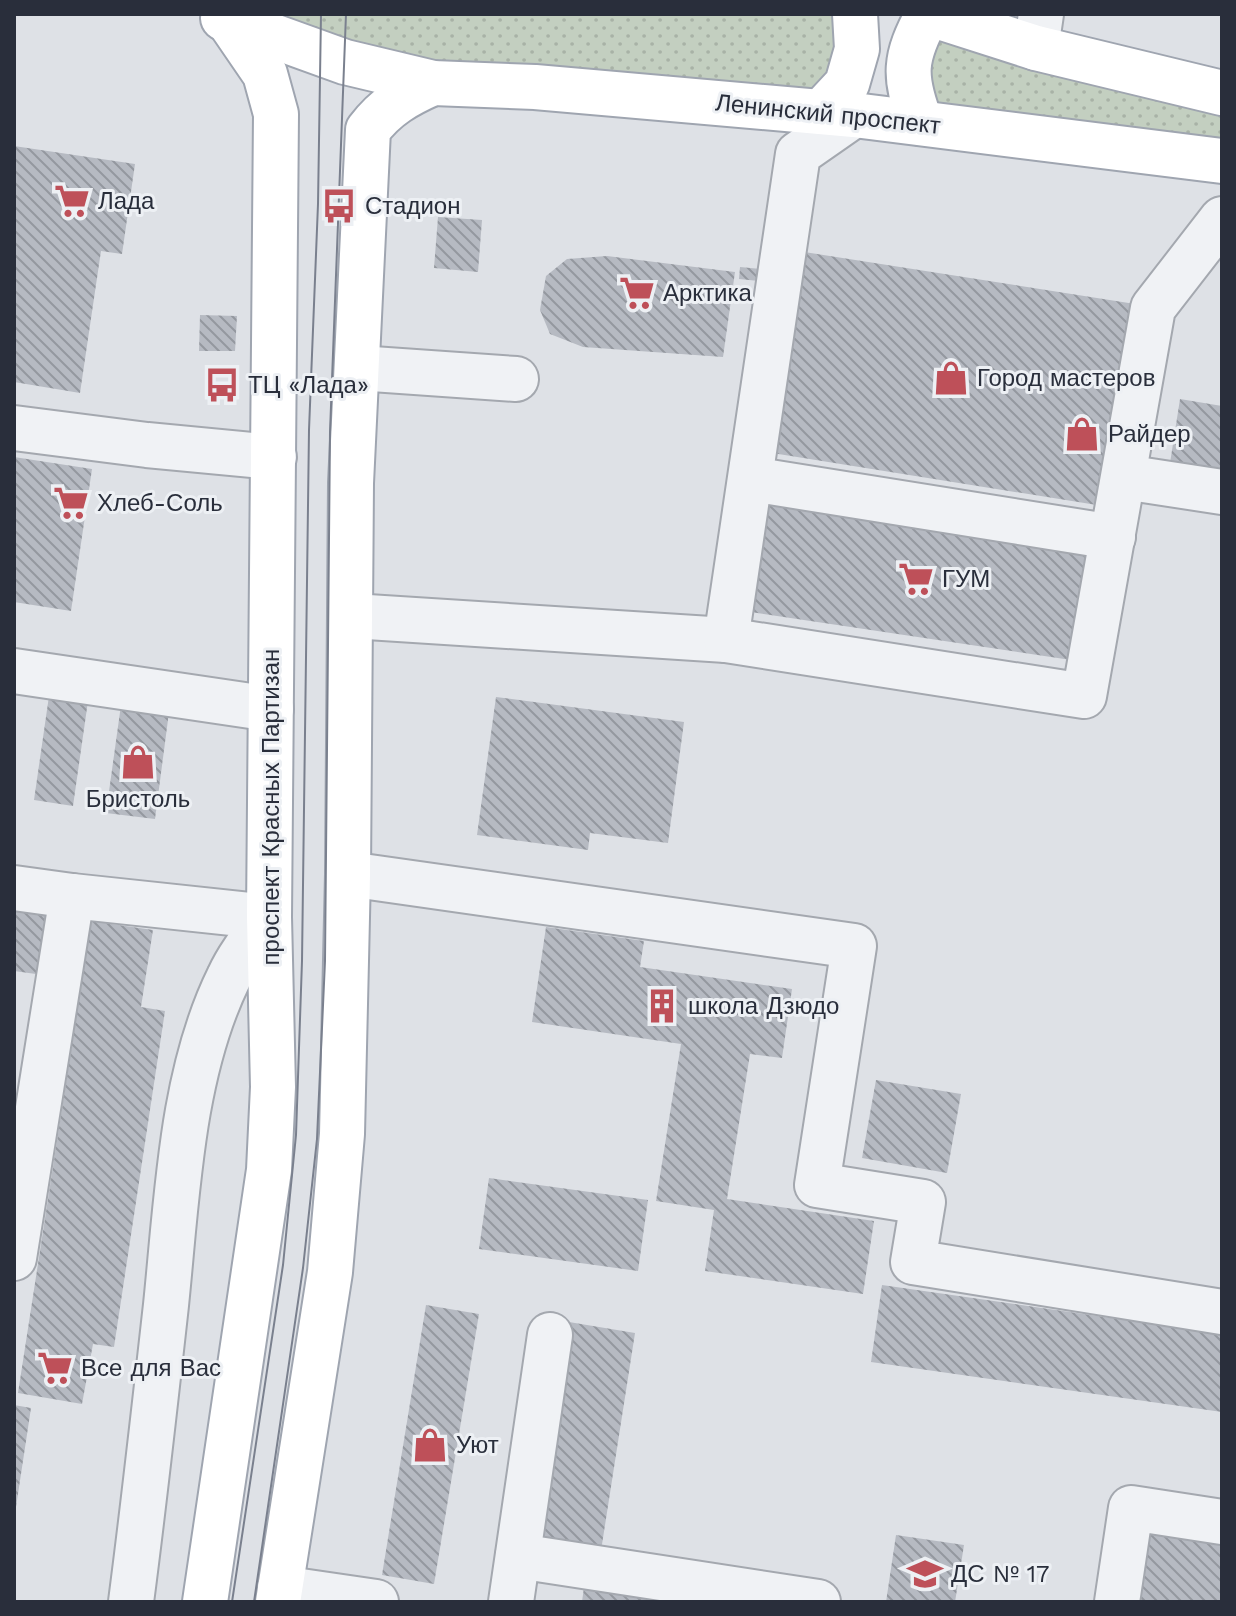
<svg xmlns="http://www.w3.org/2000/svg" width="1236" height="1616" font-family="'Work Sans',sans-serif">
<defs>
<pattern id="grass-dots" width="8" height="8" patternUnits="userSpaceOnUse" patternTransform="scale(2)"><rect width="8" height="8" fill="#c3cfc0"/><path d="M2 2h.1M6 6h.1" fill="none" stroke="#a8b2a6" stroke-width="1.8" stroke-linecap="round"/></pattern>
<pattern id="building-back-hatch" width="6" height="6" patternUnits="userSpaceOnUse" patternTransform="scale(2)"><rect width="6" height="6" fill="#b6bac2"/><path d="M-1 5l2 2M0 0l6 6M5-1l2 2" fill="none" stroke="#94989f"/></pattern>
</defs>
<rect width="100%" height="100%" fill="#dee1e6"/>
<g fill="url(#grass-dots)">
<polygon points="258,14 837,14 843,64 813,97 422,60 293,28"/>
<polygon points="933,20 1222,96 1222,155 926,117"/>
</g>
<g fill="url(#building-back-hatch)">
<polygon points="14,146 135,164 122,254 101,251 80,393 14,382"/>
<polygon points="438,217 482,220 478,272 434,268"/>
<polygon points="798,251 1135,304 1103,506 766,452"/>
<polygon points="607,256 735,272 723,357 583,347 550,334 540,310 546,276 567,259"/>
<polygon points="740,267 761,269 759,281 739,279"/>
<polygon points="200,315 237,316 235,351 199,351"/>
<polygon points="1180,399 1222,406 1222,471 1170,463"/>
<polygon points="14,457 92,469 71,611 14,602"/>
<polygon points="761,499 1088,547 1071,660 744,611"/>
<polygon points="49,696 88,701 73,806 34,800"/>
<polygon points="496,697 684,722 668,843 590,833 588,850 477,835"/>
<polygon points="121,705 169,712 155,819 106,813"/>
<polygon points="14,908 46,913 36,974 14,971"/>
<polygon points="91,921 153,930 141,1007 165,1011 114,1347 93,1344 82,1404 18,1393"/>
<polygon points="546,927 644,941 640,967 792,989 782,1058 750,1054 727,1199 874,1221 863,1294 705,1271 714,1210 656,1201 681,1044 532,1022"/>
<polygon points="876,1080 961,1094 947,1173 862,1158"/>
<polygon points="489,1178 648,1200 638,1271 479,1249"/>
<polygon points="882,1285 1222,1334 1222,1412 871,1362"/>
<polygon points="426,1305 479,1314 434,1584 382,1575"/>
<polygon points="563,1321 635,1333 600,1557 527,1545"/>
<polygon points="14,1405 31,1408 16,1507 14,1507"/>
<polygon points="1138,1531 1222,1543 1222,1602 1127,1602"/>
<polygon points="896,1535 964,1545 955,1602 886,1602"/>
<polygon points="585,1579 719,1602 582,1602"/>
</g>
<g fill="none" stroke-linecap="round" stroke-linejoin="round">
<g stroke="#a4a8af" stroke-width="48">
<g id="minor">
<polyline points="1036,48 1041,14"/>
<polyline points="358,368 516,379"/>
<polyline points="14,428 147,445 274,457"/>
<polyline points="1124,477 1222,492"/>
<polyline points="751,479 1113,537"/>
<polyline points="352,616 726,640 1084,696 1153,308 1222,219"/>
<polyline points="726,640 798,154 854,115"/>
<polyline points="14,671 271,709"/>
<polyline points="348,874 854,946 817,1185 923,1202 913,1262 1222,1312"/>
<polyline points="14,888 72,896"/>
<polyline points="14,1258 72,896 269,917"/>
<polyline points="518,1556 818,1602"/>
<polyline points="280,1588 376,1602"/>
<path d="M131,1602C144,1503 155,1404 166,1305C177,1199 181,1074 229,977C239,955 255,936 269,917"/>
<polyline points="511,1602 550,1335"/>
<polyline points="1117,1602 1131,1508 1222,1522"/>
</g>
</g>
<g stroke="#9fa5b0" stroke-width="48">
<g id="major">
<polyline points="930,14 1036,48 1222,93"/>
<polyline points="223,18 345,62 433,83 535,87 854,115 1222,161"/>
<polyline points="821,112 847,84 857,49 855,14"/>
<path d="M921,123C903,76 904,58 928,14"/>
<polyline points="205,1602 269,1170 273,1087 269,917 276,114 265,74 228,20"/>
<path d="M278,1602L330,1272L342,1134L348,874L351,483L368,130C386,106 406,95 433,83"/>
</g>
</g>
<use href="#minor" stroke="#f0f2f5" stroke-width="44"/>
<use href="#major" stroke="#fff" stroke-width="44"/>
<g stroke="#7a808e" stroke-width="2">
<polyline points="232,1602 283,1265 296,1135 302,961 309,430 318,204 321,14"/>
<polyline points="254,1602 303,1268 317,1139 325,961 330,432 346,14"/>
</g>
</g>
<defs>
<g id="supermarket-bare" transform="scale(2.76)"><path d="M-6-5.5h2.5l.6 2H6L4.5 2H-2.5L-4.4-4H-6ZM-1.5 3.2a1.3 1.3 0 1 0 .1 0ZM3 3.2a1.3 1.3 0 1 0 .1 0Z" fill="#be5059" stroke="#edf0f4" stroke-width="2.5" paint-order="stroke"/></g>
<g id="bus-bare" transform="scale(2.76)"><path d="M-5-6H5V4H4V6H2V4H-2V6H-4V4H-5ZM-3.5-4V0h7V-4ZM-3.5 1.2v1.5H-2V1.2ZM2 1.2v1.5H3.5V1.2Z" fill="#be5059" stroke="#edf0f4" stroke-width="2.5" paint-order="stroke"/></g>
<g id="shop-bare" transform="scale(2.76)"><path d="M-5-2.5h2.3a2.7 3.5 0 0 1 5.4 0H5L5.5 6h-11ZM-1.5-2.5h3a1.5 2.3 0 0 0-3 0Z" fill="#be5059" stroke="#edf0f4" stroke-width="2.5" paint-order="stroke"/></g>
<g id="building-bare" transform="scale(2.76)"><path d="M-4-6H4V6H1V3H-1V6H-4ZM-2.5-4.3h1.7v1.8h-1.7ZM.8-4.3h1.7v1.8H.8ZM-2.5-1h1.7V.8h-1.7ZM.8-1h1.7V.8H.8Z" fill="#be5059" stroke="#edf0f4" stroke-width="2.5" paint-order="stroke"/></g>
<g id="school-bare" transform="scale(2.76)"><path d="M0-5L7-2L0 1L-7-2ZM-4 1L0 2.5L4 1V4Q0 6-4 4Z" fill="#be5059" stroke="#edf0f4" stroke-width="2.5" paint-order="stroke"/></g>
</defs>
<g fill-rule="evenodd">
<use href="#supermarket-bare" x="72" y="201"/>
<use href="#bus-bare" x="339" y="206"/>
<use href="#supermarket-bare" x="637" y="293"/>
<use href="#shop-bare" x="951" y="378"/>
<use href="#bus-bare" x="222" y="385"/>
<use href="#shop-bare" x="1082" y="434"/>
<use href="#supermarket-bare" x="71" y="503"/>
<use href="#supermarket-bare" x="916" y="579"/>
<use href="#shop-bare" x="138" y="762"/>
<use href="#building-bare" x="662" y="1006"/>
<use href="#supermarket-bare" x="55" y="1368"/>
<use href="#shop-bare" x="430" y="1445"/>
<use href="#school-bare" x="925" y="1574"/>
</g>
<g text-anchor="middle" stroke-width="6" stroke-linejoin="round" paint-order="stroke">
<g font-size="24" fill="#292e3b" stroke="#edf0f4">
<text transform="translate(828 114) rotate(6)" y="8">Ленинский проспект</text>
<text transform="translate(271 807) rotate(-90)" y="8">проспект Красных Партизан</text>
</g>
<g font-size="24" fill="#292e3b" stroke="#edf0f4" text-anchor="start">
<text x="98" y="209">Лада</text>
<text x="365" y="214">Стадион</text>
<text x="663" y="301">Арктика</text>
<text x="977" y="386">Город мастеров</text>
<text x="248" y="393">ТЦ «Лада»</text>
<text x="1108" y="442">Райдер</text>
<text x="97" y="511">Хлеб-Соль</text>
<text x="942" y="587">ГУМ</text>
<text x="138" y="807" text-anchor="middle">Бристоль</text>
<text x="688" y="1014">школа Дзюдо</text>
<text x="81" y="1376">Все для Вас</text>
<text x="456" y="1453">Уют</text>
<text x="951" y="1582">ДС № 17</text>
</g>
</g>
<rect width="1236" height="1616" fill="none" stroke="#292e3b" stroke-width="32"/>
</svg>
